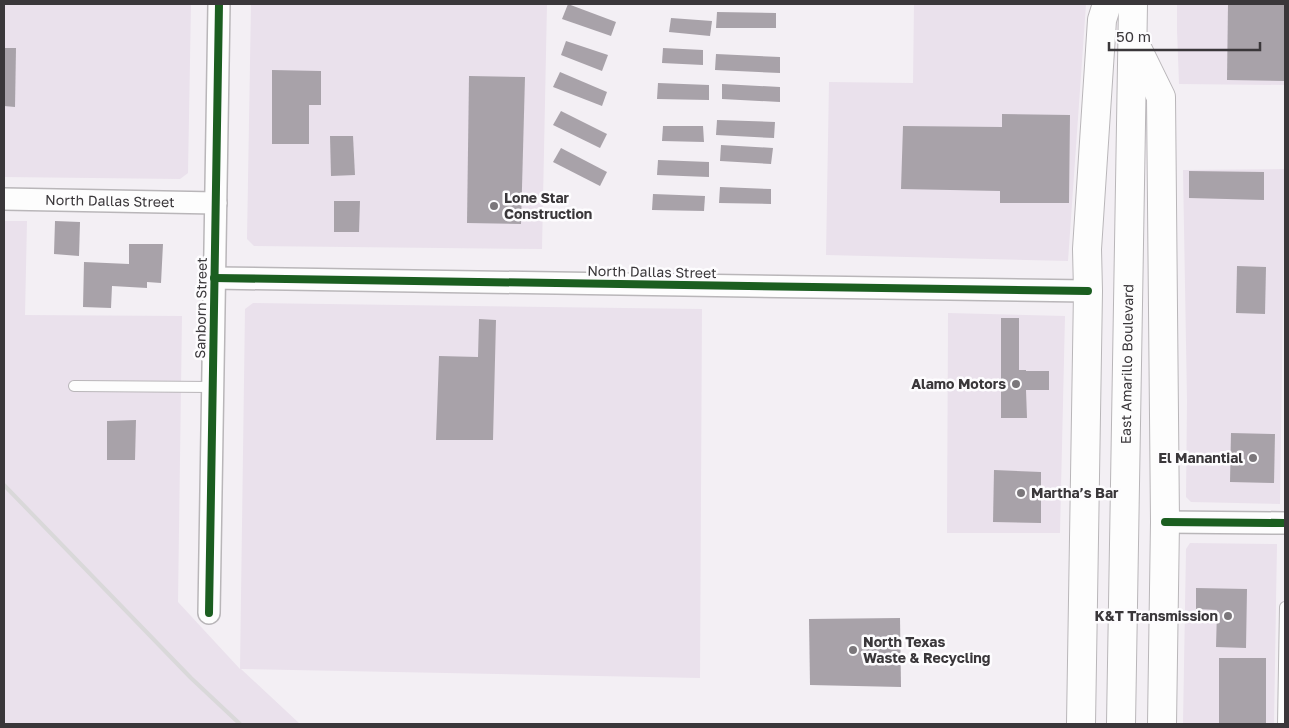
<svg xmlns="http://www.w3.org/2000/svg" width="1289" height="728" font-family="'Golos Text',sans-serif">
<rect width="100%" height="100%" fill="#f3eff4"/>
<g fill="#eae1ec">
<polygon points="4,4 191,4 188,173 180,179 4,177"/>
<polygon points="251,4 547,4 542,249 254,246 247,239"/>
<polygon points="914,4 1086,4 1068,261 826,255 829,82 913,83"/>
<polygon points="1177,4 1285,4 1285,85 1179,84 1177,30"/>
<polygon points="1285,169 1280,504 1191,502 1186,497 1187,401 1183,170"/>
<polygon points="4,221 27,221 25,315 182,316 178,602 240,669 245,309 253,303 702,309 700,678 241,669 300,724 4,724"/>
<polygon points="948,313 1065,316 1060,533 947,533"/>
<polygon points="1190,543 1277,544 1274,724 1183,724 1186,549"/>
</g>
<g fill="#a8a2a9">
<polygon points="568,4 616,22 611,36 562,19"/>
<polygon points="1228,4 1285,4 1284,81 1227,80"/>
<polygon points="717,12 776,13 776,28 716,28"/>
<polygon points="671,18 712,21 710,36 669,32"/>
<polygon points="566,41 608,55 602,71 561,55"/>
<polygon points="4,48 16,48 15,107 4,106"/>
<polygon points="663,48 703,50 703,65 662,63"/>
<polygon points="716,54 780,57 780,73 715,70"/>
<polygon points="272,70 321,71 321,105 309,105 309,144 272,144"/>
<polygon points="560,72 607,92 602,106 553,87"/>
<polygon points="469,76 525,77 521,224 467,223"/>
<polygon points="658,83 709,85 709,100 657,99"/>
<polygon points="722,84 780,87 780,102 722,99"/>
<polygon points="561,111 607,134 600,148 553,125"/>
<polygon points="1002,114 1070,115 1069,203 1000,203 1000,191 901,189 903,126 1002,127"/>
<polygon points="717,120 775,122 774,138 716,135"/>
<polygon points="663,126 703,126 704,142 662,141"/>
<polygon points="330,136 353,136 355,175 331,176"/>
<polygon points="721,145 773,148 771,164 720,161"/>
<polygon points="561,148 607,172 600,186 553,162"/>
<polygon points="658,160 709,162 709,177 657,175"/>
<polygon points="1189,171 1264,172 1264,200 1189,198"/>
<polygon points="720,187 771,189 771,204 719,203"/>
<polygon points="653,194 705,196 704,211 652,210"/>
<polygon points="334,201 360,201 359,232 334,232"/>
<polygon points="55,221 80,222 79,256 54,254"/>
<polygon points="129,244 163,244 161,283 147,282 147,288 112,286 111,308 83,307 84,262 129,264"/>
<polygon points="1237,266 1266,267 1265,314 1236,313"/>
<polygon points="1001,318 1019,318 1019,370 1026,370 1026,371 1049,371 1049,390 1026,390 1027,418 1001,418"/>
<polygon points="479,319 496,320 493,440 436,440 439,356 478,357"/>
<polygon points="136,420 135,460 107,460 107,421"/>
<polygon points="1231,433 1275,434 1274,483 1230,482"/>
<polygon points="994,470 1041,472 1041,523 993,522"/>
<polygon points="1196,588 1247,589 1246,648 1216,647 1217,610 1196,609"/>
<polygon points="900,618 901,687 810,685 809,619"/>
<rect x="1219" y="658" width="47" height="66"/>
</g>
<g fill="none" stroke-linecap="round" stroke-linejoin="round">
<g stroke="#b9b6b9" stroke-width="12">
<g id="lane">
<polyline points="74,386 213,387"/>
<polyline points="1283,724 1285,607"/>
</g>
</g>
<g stroke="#b9b6b9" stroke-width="24">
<g id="street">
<path id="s1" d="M4,199L216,203"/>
<polyline points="214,278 1088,291"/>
<polyline points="1165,522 1285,523"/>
<polyline points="209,613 219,4"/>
</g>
</g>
<g stroke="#b9b6b9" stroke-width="30">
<g id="highway">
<polyline points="1136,46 1161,97 1165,522 1162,724"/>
<polyline points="1081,724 1088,291 1087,249 1102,20 1107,4"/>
<path id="s2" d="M1121,724L1133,4"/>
</g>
</g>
<use href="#lane" stroke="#fdfdfd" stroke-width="10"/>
<use href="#street" stroke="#fdfdfd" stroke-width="21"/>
<use href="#highway" stroke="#fdfdfd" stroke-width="28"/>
<polyline stroke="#d9d8d9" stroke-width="4" points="4,485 191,678 240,724"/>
<g stroke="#fdfcfe" stroke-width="11">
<g id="cycleway">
<polyline points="214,278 1088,291"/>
<polyline points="1165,522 1285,523"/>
<polyline points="209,613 219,4"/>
</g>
</g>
<use href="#cycleway" stroke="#1b5e20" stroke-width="8"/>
</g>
<g fill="#7b777b" stroke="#fdfcfe" stroke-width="2">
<circle cx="494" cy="206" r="5"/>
<circle cx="1016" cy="384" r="5"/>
<circle cx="1253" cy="458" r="5"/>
<circle cx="1021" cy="493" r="5"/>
<circle cx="1228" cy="616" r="5"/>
<circle cx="853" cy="650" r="5"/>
</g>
<g text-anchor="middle" stroke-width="5" stroke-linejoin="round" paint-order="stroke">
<g font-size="14" font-weight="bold" fill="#3a373a" stroke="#fdfcfe" text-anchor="start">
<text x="504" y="203">Lone Star<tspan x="504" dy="16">Construction</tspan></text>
<text x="1006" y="389" text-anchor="end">Alamo Motors</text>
<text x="1243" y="463" text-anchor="end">El Manantial</text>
<text x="1031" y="498">Martha’s Bar</text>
<text x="1218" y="621" text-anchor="end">K&amp;T Transmission</text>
<text x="863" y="647">North Texas<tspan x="863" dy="16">Waste &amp; Recycling</tspan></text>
</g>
<g font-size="14" fill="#3a373a" stroke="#fdfcfe">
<text dy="5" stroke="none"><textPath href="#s1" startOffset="106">North Dallas Street</textPath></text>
<text transform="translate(652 272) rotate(1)" y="5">North Dallas Street</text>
<text transform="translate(201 308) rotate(-89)" y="5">Sanborn Street</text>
<text dy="5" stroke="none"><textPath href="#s2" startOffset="360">East Amarillo Boulevard</textPath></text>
</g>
</g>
<rect width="1289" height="728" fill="none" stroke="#3a373a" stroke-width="10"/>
<path d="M1109 42v8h151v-8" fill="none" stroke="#3a373a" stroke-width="2.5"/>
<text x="1116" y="42" font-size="15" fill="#3a373a" stroke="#fdfcfe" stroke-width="4" paint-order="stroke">50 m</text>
</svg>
